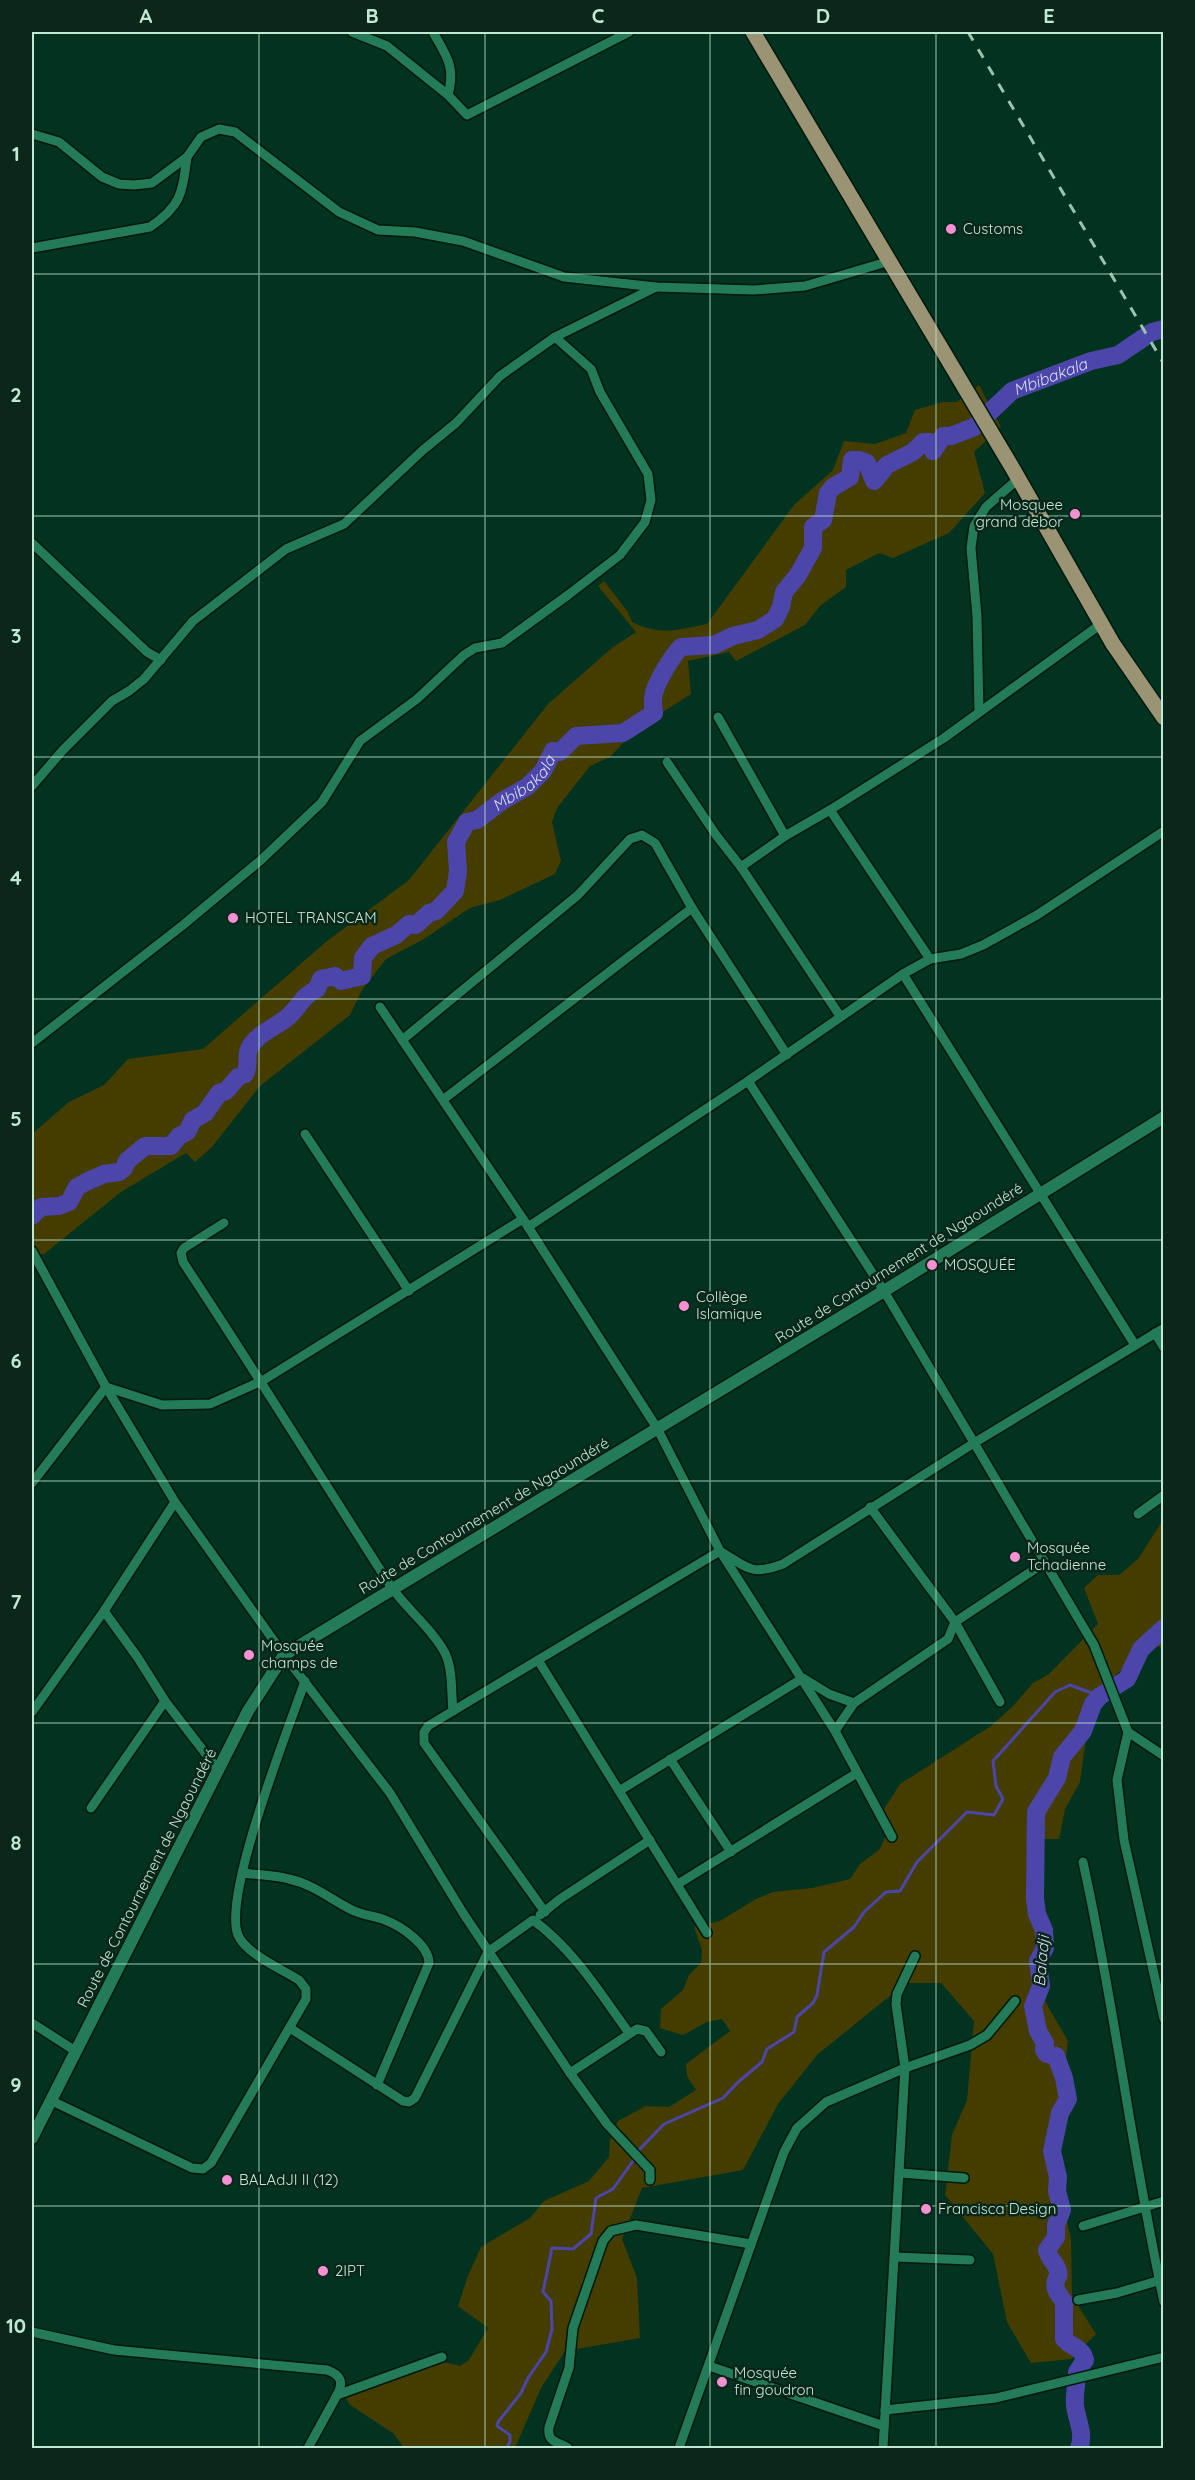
<svg xmlns="http://www.w3.org/2000/svg" width="1195" height="2480" font-family="Quicksand,sans-serif">
<rect width="100%" height="100%" fill="#023320"/>
<g fill="#453d00">
<path d="M979,385L1001,427L974,452L985,493L949,533L893,558L879,553L846,570V587L820,606L805,625L736,661L729,652L688,661L691,694L635,730L610,757L590,766L557,808L552,822L561,861L555,874L500,900L470,908L424,939L386,959L362,990L350,1015L260,1086L212,1147L195,1162L186,1153L121,1192L44,1254L32,1255V1134L69,1102L104,1085L128,1059L203,1049L327,941L409,880L548,704L613,647L636,632L598,586L604,581L628,612L632,622C661,636 677,630 707,624L794,505L833,470L844,441L875,444L906,433L915,410L943,402H957Z"/>
<polygon points="1163,1520 1163,1649 1148,1641 1139,1648 1124,1667 1097,1694 1088,1725 1080,1782 1065,1809 1059,1839 1041,1839 1036,1862 1051,1950 1045,1961 1038,1989 1068,2041 1061,2100 1059,2186 1071,2239 1072,2296 1096,2334 1071,2359 1031,2363 1007,2322 993,2254 945,2195 952,2135 967,2100 974,2021 941,1983 906,1983 818,2054 778,2104 743,2170 642,2188 622,2239 637,2278 640,2338 565,2351 541,2388 515,2448 404,2448 393,2433 350,2405 340,2389 404,2367 424,2357 460,2366 469,2360 488,2328 458,2306 468,2276 481,2247 530,2218 544,2201 589,2181 609,2157 610,2140 618,2121 646,2106 669,2107 696,2090 687,2076 686,2064 730,2031 722,2019 707,2022 683,2035 660,2028 661,2009 683,1990 689,1975 701,1963 702,1950 694,1927 720,1921 756,1899 773,1892 812,1888 850,1879 860,1864 879,1850 887,1834 882,1812 900,1784 991,1726 1013,1706 1033,1683 1049,1674 1098,1624 1084,1588 1098,1575 1119,1575 1138,1559"/>
</g>
<g fill="none" stroke-linecap="round" stroke-linejoin="round">
<g stroke="#4d46aa" stroke-width="3">
<polyline points="637,2152 664,2124 723,2098 737,2083 762,2062 767,2049 794,2032 797,2017 813,2003 817,1995 824,1952 854,1927 864,1912 886,1892 900,1891 917,1862 967,1812 994,1815 1003,1799 996,1786 993,1761 1055,1692 1070,1685 1100,1696"/>
<polyline points="506,2448 510,2442 510,2435 497,2426 498,2422 521,2393 528,2378 546,2352 552,2329 551,2301 543,2292 552,2248 573,2249 591,2234 596,2198 613,2189 635,2158"/>
</g>
<g stroke="#4d46aa" stroke-width="18">
<path id="s1" d="M32,1216L41,1207L59,1206L69,1202L77,1187L86,1182L104,1174L119,1172L124,1168L127,1161L145,1146H171L179,1136L187,1132L193,1120L205,1113L219,1093L226,1091L238,1077L245,1074C250,1065 245,1054 250,1047C259,1032 277,1027 289,1016C301,1005 301,997 317,989L321,979L335,976L341,981L362,976L363,958L372,946L396,935L409,924L416,925L429,913L436,911L455,891L458,871L456,842L467,822L477,820L502,801L528,786L543,771L553,751L560,752L576,736L623,733L654,713C653,707 652,700 654,693C657,681 672,656 681,647L714,645L733,636L758,630L775,619L781,607L784,592L798,575L813,548V527L823,520L828,493L833,487L850,477L852,460H859L867,463L874,481L887,465L913,452L923,442H929L933,451L943,436H951L974,427L1012,391L1091,361L1118,355L1152,332L1164,329"/>
<path d="M1079,2448C1085,2435 1077,2420 1075,2406C1074,2394 1077,2383 1077,2372L1085,2360C1082,2347 1072,2348 1064,2339V2302C1060,2295 1053,2290 1056,2280C1058,2275 1060,2277 1058,2271C1056,2263 1049,2259 1047,2250L1056,2237V2225L1062,2210L1057,2191L1058,2177L1052,2151L1060,2113L1068,2099L1064,2078L1056,2056L1047,2054L1044,2050L1045,2043L1038,2031L1033,2006L1041,1986L1038,1961L1045,1948L1044,1930L1037,1914L1035,1899L1036,1812L1057,1778L1062,1757L1083,1731L1093,1704L1100,1696L1127,1679L1141,1649L1164,1628"/>
</g>
<g stroke="#00180d" stroke-width="12">
<g id="minor">
<polyline points="352,32 387,46 448,95 467,115 629,32"/>
<path d="M433,32C446,56 456,66 448,95"/>
<polyline points="32,134 59,142 102,177 119,184 134,185 152,183 187,157 201,137 219,129 235,132 339,212 378,230 415,232 463,241 564,277 656,287 754,290 805,286 890,261"/>
<path d="M32,248L150,227C182,205 182,193 187,157"/>
<polyline points="32,543 147,652 161,660"/>
<polyline points="979,712 977,616 971,548 974,526 986,507 1018,479"/>
<polyline points="718,717 785,836"/>
<polyline points="667,762 716,835 741,867 840,1016"/>
<polyline points="32,786 63,750 112,701 129,691 144,679 193,621 286,549 344,524 423,450 456,423 500,376 555,337 656,287"/>
<polyline points="830,810 944,738 1101,624"/>
<polyline points="741,867 785,836 830,810 930,959"/>
<polyline points="380,1007 523,1219 657,1428 720,1551 835,1731 892,1837"/>
<polyline points="402,1040 578,895 630,839 642,835 655,843 692,908 787,1055"/>
<polyline points="32,1043 183,925 261,860 322,802 360,741 417,699 464,655 475,648 502,643 568,595 620,555 645,522 651,500 648,474 600,392 591,369 555,337"/>
<polyline points="748,1081 903,974"/>
<polyline points="444,1099 692,908"/>
<polyline points="305,1134 409,1291"/>
<path d="M224,1223L184,1248L181,1253L183,1262C254,1369 321,1478 390,1585C406,1609 431,1627 445,1653C453,1669 451,1693 453,1711"/>
<polyline points="528,1227 748,1081 884,1291 1094,1645 1128,1732 1117,1780 1124,1840 1164,2019"/>
<polyline points="32,1251 106,1387 175,1502 284,1655 390,1793 463,1913 570,2073 607,2124 650,2170 650,2180"/>
<polyline points="1155,1333 1164,1348"/>
<polyline points="1135,1345 903,974 930,959 961,954 983,945 1037,915 1164,831"/>
<polyline points="32,1483 106,1387 162,1405 210,1404 262,1381 523,1219"/>
<polyline points="870,1507 955,1622 1000,1702"/>
<polyline points="1138,1514 1164,1495"/>
<polyline points="104,1611 138,1658 165,1701 219,1771"/>
<polyline points="538,1660 707,1933"/>
<polyline points="32,1712 104,1611 175,1502"/>
<polyline points="835,1731 854,1703 948,1639 955,1622 1044,1563"/>
<polyline points="1128,1732 1164,1756"/>
<polyline points="670,1759 731,1852"/>
<polyline points="619,1791 803,1678 829,1694 854,1703"/>
<polyline points="91,1808 165,1701"/>
<path d="M1083,1862C1115,2007 1132,2156 1164,2302"/>
<path d="M243,1873C258,1875 274,1875 289,1879C312,1884 329,1898 350,1909C361,1915 374,1916 385,1920C401,1926 429,1945 429,1963L377,2085"/>
<polyline points="678,1884 857,1773"/>
<path d="M545,1912L424,1743V1732L428,1726L720,1551C748,1568 751,1576 783,1564L974,1443L1164,1328"/>
<polyline points="540,1915 560,1899 650,1840"/>
<polyline points="32,2023 77,2052"/>
<path d="M290,2028L403,2101L409,2102L415,2098L488,1952L533,1920C574,1950 600,1993 629,2033"/>
<polyline points="570,2073 637,2029 646,2031 661,2052"/>
<path d="M50,2100L192,2168L203,2169L211,2163L306,1999V1989L299,1980C283,1970 245,1953 238,1935C222,1896 289,1727 305,1681"/>
<polyline points="901,2173 964,2178"/>
<polyline points="1083,2226 1164,2201"/>
<polyline points="895,2257 970,2260"/>
<polyline points="1078,2300 1117,2293 1164,2279"/>
<path d="M32,2332L114,2350L327,2370C341,2375 344,2382 337,2395"/>
<polyline points="709,2366 884,2426"/>
<polyline points="885,2410 996,2398 1164,2357"/>
<polyline points="308,2448 337,2395 442,2357"/>
<path d="M568,2448C557,2441 547,2443 549,2427L569,2368L573,2328L603,2241L611,2231L636,2225L751,2244"/>
<polyline points="679,2448 784,2152 797,2128 826,2102 905,2068 970,2045 987,2035 1015,2001"/>
<polyline points="883,2448 905,2068 896,2004 897,1994 915,1956"/>
</g>
</g>
<g stroke="#00180d" stroke-width="15">
<polyline id="tertiary" points="32,2138 248,1711 284,1655 884,1291 1164,1117"/>
</g>
<g stroke="#00180d" stroke-width="18">
<polyline id="primary" points="753,32 1013,469 1113,644 1164,718"/>
</g>
<use href="#minor" stroke="#237c57" stroke-width="9"/>
<use href="#tertiary" stroke="#237c57" stroke-width="12"/>
<use href="#primary" stroke="#9a9475" stroke-width="15"/>
<polyline stroke="#9ac4af" stroke-width="3" stroke-dasharray="10 10" stroke-linecap="butt" points="968,32 1164,364"/>
</g>
<path fill="none" stroke="#c0e8d2" stroke-width="1.5" stroke-opacity="0.55" d="M259,32V2448M485,32V2448M710,32V2448M936,32V2448M32,274H1164M32,516H1164M32,757H1164M32,999H1164M32,1240H1164M32,1481H1164M32,1723H1164M32,1964H1164M32,2206H1164"/>
<g fill="#f591d2" stroke="#0b261a" stroke-width="2">
<circle cx="951" cy="229" r="6"/>
<circle cx="1075" cy="514" r="6"/>
<circle cx="233" cy="918" r="6"/>
<circle cx="932" cy="1265" r="6"/>
<circle cx="684" cy="1306" r="6"/>
<circle cx="1015" cy="1557" r="6"/>
<circle cx="249" cy="1655" r="6"/>
<circle cx="227" cy="2180" r="6"/>
<circle cx="926" cy="2209" r="6"/>
<circle cx="323" cy="2271" r="6"/>
<circle cx="722" cy="2382" r="6"/>
</g>
<g text-anchor="middle" stroke-width="5" stroke-linejoin="round" paint-order="stroke">
<g font-size="15" fill="#c0e8d2" stroke="#0b261a" text-anchor="start">
<text x="963" y="234">Customs</text>
<text x="1063" y="510" text-anchor="end">Mosquee<tspan x="1063" dy="17">grand debor</tspan></text>
<text x="245" y="923">HOTEL TRANSCAM</text>
<text x="944" y="1270">MOSQUÉE</text>
<text x="696" y="1302">Collège<tspan x="696" dy="17">Islamique</tspan></text>
<text x="1027" y="1553">Mosquée<tspan x="1027" dy="17">Tchadienne</tspan></text>
<text x="261" y="1651">Mosquée<tspan x="261" dy="17">champs de</tspan></text>
<text x="239" y="2185">BALAdJI II (12)</text>
<text x="938" y="2214">Francisca Design</text>
<text x="335" y="2276">2IPT</text>
<text x="734" y="2378">Mosquée<tspan x="734" dy="17">fin goudron</tspan></text>
</g>
<g font-size="15" fill="#c0e8d2" stroke="#0b261a">
<text transform="translate(899 1263) rotate(-32)" y="5">Route de Contournement de Ngaoundéré</text>
<text transform="translate(484 1516) rotate(-31)" y="5">Route de Contournement de Ngaoundéré</text>
<text transform="translate(147 1878) rotate(-63)" y="5">Route de Contournement de Ngaoundéré</text>
</g>
<g font-size="16" font-style="italic" fill="#d9dcf7" stroke="#0b261a">
<text dy="6" stroke="none"><textPath href="#s1" startOffset="1502">Mbibakala</textPath></text>
<text dy="6" stroke="none"><textPath href="#s1" startOffset="724">Mbibakala</textPath></text>
<text transform="translate(1041 1961) rotate(-85)" y="6">Baladji</text>
</g>
</g>
<rect width="1195" height="2480" fill="none" stroke="#0b261a" stroke-width="66"/>
<rect x="33" y="33" width="1129" height="2414" fill="none" stroke="#c0e8d2" stroke-width="2"/>
<g font-size="20" text-anchor="middle" font-weight="bold" fill="#c0e8d2">
<text x="146" y="23">A</text>
<text x="372" y="23">B</text>
<text x="598" y="23">C</text>
<text x="823" y="23">D</text>
<text x="1049" y="23">E</text>
<text x="16" y="161">1</text>
<text x="16" y="402">2</text>
<text x="16" y="643">3</text>
<text x="16" y="885">4</text>
<text x="16" y="1126">5</text>
<text x="16" y="1368">6</text>
<text x="16" y="1609">7</text>
<text x="16" y="1850">8</text>
<text x="16" y="2092">9</text>
<text x="16" y="2333">10</text>
</g>
</svg>
